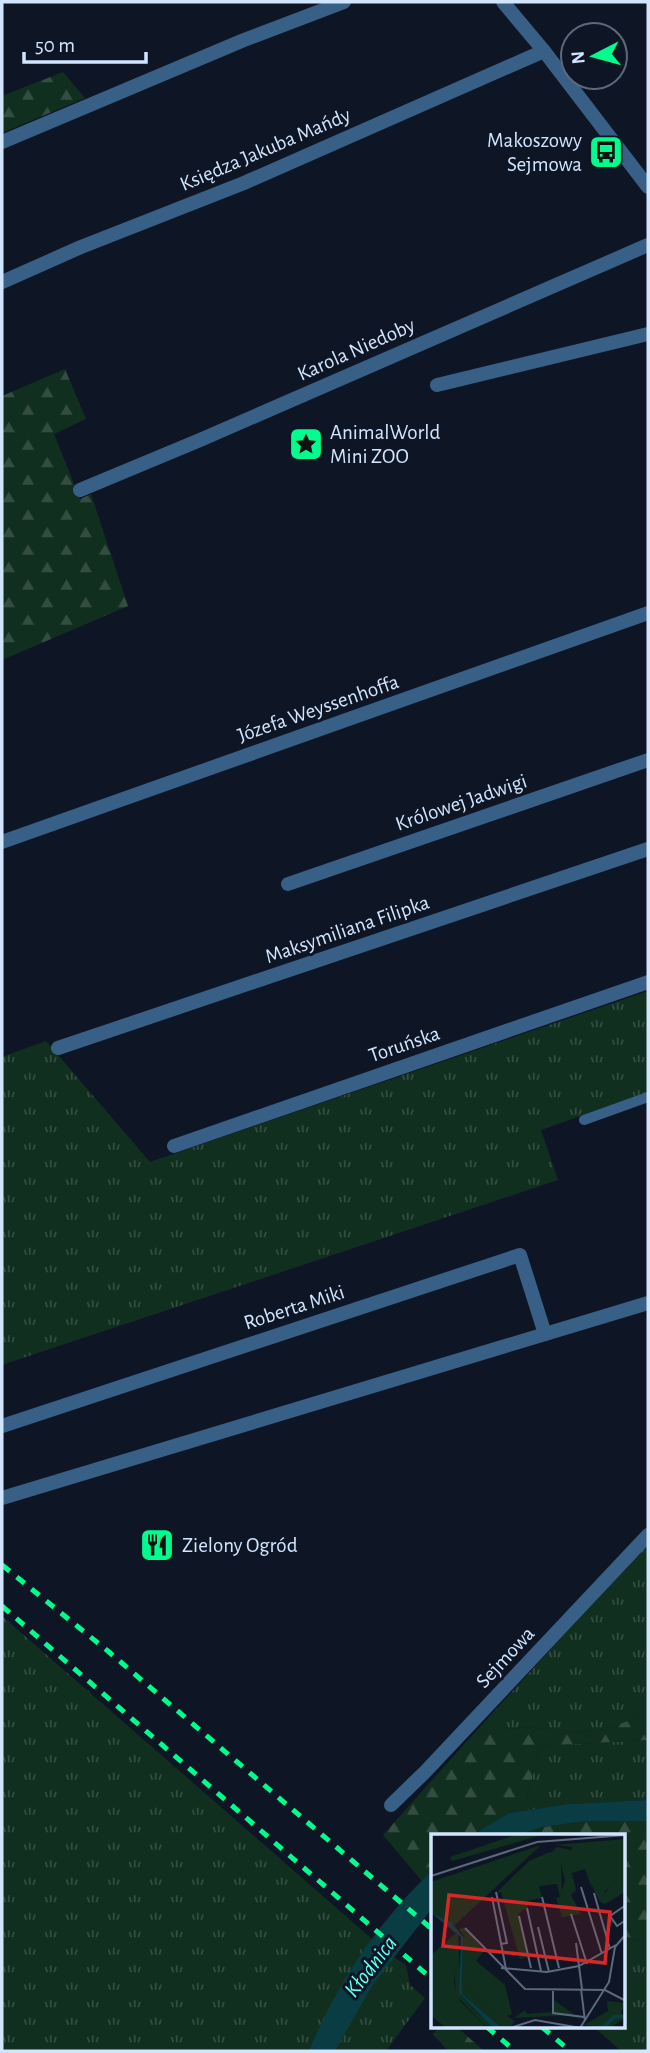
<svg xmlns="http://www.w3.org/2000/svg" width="650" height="2053" font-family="'Alegreya Sans',sans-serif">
<defs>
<pattern id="grass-tufts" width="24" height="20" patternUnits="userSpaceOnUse" patternTransform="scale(1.75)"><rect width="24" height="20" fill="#112f1e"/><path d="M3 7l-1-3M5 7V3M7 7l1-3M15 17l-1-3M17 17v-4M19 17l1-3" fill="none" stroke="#334d40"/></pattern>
<pattern id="forest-firs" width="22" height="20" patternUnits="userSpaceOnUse" patternTransform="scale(1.75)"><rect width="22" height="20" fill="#112f1e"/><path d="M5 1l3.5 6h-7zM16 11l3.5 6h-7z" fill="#334d40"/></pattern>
</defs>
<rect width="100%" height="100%" fill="#0e1625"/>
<g fill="url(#grass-tufts)">
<polygon points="648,991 648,1092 541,1130 558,1180 2,1365 2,1057 46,1041 150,1162"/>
<polygon points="648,1542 648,1713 607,1729 573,1732 529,1727 491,1731 468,1740"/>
<polygon points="2,1616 372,1939 339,1992 309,2051 2,2051"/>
<polygon points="648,1740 648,1800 568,1804 509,1813 527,1799 540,1746"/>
<polygon points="648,1937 648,2051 621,2051 594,2027 624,2027 624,1944"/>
<polygon points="394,1957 406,1965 410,1985 425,1998 386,2051 335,2051 371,1986"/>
</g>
<g fill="url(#forest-firs)">
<polygon points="63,72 85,98 2,133 2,96"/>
<polygon points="65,369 86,419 54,434 80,499 91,494 128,606 2,660 2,396"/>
<polygon points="648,1713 648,1740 540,1746 527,1799 509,1813 470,1836 433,1836 433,1870 422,1881 383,1835 468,1740 491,1731 529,1727 573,1732 607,1729"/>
<polygon points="587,1821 648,1821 648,1937 624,1944 624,1836 517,1836 542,1827"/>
<polygon points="440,2027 457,2027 484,2051 448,2051 433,2034"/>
</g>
<g fill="#093d43">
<polygon points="648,1800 648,1821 587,1821 542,1827 517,1836 470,1836 509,1813 568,1804"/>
<path d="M433,1870V1907L372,1986L335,2051H309C336,1985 380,1919 433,1870Z"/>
</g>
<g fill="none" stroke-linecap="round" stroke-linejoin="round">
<polyline stroke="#385f85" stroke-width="10" points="584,1120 648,1097"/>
<g stroke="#385f85" stroke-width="14">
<polyline points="503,2 544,51 648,187"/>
<polyline points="2,142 244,40 344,2"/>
<polyline points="2,282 81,247 244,183 544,51"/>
<polyline points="437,385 648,334"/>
<polyline points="80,490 200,440 648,245"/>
<polyline points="2,842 648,613"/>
<polyline points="288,884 648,760"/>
<polyline points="58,1048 648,849"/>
<polyline points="174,1146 648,982"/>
<polyline points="2,1426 520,1255 545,1334"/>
<polyline points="2,1498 648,1303"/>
<polyline points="391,1805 425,1772 648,1535"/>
</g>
<g stroke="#00fd8d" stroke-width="5" stroke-dasharray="10 9" stroke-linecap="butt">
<polyline points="2,1565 109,1652 433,1930"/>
<polyline points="2,1606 433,1980"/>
<polyline points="487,2027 515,2051"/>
<polyline points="542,2027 570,2051"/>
</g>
</g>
<defs>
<g id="bus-square" transform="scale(1.75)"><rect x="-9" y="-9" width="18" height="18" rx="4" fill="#00fd8d" stroke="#0e1625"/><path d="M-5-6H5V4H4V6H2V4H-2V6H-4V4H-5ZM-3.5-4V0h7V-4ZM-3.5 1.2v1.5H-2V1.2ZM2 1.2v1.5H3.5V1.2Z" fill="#111"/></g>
<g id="sight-square" transform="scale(1.75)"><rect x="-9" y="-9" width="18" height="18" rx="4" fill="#00fd8d" stroke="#0e1625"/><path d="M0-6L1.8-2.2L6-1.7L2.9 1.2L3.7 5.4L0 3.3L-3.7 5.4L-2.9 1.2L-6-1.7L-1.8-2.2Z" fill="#111"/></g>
<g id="restaurant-square" transform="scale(1.75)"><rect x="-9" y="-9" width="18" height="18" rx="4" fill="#00fd8d" stroke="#0e1625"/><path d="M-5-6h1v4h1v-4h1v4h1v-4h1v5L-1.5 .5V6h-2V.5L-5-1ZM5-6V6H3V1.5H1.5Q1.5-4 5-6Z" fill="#111"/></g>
</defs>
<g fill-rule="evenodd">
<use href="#bus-square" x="606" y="152"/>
<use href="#sight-square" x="306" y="444"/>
<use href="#restaurant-square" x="157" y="1545"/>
</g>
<g text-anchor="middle" stroke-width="6" stroke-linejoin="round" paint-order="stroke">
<g font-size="21" fill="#d2e5ff" stroke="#0e1625" text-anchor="start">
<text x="582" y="147" text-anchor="end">Makoszowy<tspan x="582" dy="24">Sejmowa</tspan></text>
<text x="330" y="439">AnimalWorld<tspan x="330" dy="24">Mini ZOO</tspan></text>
<text x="182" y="1552">Zielony Ogród</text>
</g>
<g font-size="21" fill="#d2e5ff" stroke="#0e1625">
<text transform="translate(265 149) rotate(-23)" y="7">Księdza Jakuba Mańdy</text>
<text transform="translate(356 349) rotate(-24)" y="7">Karola Niedoby</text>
<text transform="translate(318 708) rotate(-19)" y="7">Józefa Weyssenhoffa</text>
<text transform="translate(461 802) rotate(-19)" y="7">Królowej Jadwigi</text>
<text transform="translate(347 929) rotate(-19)" y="7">Maksymiliana Filipka</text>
<text transform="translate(404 1044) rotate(-19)" y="7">Toruńska</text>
<text transform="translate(294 1307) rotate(-18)" y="7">Roberta Miki</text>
<text transform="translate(505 1657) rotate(-47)" y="7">Sejmowa</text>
</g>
<g font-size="23" font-style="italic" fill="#60fff2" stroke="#0e1625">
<text transform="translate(370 1966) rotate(-52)" y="8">Kłodnica</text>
</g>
</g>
<g transform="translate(431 1834)">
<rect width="194" height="194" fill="#0e1625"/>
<path d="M87,0H114L21,27L19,23ZM194,5V46H186L172,59L160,49L161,55L154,35L141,39L145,56V59L140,38L150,29L139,26L141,13L124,11ZM110,11L24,91L0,79V48ZM119,18L130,31L131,58L129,63L126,50L108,52L111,64L96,67L97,73L87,80L97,123L89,125L70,58H66L98,27ZM25,99L23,150L29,167L56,194H15L0,181V121ZM39,100L53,117L45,127L74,151L81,180L76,182L84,187L79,194H71L31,160L32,103ZM123,166L152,187L141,181L83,184L94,176L96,180L122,178Z" fill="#112f1e"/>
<path d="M126,13L146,17L148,24L141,26L151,29L140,39L145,56L140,61L150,80L131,83L125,64L129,63L134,46L130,31L118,21ZM184,46H194V58L174,70L169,68L160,49L174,59ZM32,93L39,100L40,134L47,139L39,141L40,155L75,187L41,160L36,148L37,157L71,190L36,158L34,137L37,106L28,96ZM27,98L30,162L62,194H56L25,161L21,107ZM176,167L194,169L190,179L194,184L179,194L153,191L177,177Z" fill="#112f1e"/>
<path d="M57,140L76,168L63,176L44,149Z" fill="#112f1e"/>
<path d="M0,79L20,88L32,103L31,160L71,194H62L28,159L30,103Z" fill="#093d43"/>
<path fill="none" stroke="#093d43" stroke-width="3.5" d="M172,194L183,183L195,182"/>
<path fill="none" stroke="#5c697c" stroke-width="2" d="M0,42L106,8L195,1M150,53L171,120M65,58L76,109L70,110M163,59L179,115M61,63L75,135M111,63L128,134M195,71L179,82L186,92L195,86M96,74L110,137M140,80L156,130M88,82L100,134M107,93L118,138M34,94L94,155L174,156L195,167M145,109L151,155M70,134L116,138L148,132L185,111M150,155L154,187M122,157V179L153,183M79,194L104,186L150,194M149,194L178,148L184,113L195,100"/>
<path fill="#d62828" fill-opacity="0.15" stroke="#d62828" stroke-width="3.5" d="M18,61L179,78L174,129L12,112Z"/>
<rect width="194" height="194" fill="none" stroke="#d2e5ff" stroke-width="3.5"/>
</g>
<rect width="650" height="2053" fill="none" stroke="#d2e5ff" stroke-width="7"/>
<g transform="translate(594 56) rotate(264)"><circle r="33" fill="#0e1625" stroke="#5c697c" stroke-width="2"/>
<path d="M0-5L12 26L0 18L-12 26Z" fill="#00fd8d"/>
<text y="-10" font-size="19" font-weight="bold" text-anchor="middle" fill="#d2e5ff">N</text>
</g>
<path d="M24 52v10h122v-10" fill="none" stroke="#d2e5ff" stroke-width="3.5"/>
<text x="35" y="52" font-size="21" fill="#d2e5ff" stroke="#0e1625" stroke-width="5" paint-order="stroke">50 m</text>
</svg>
